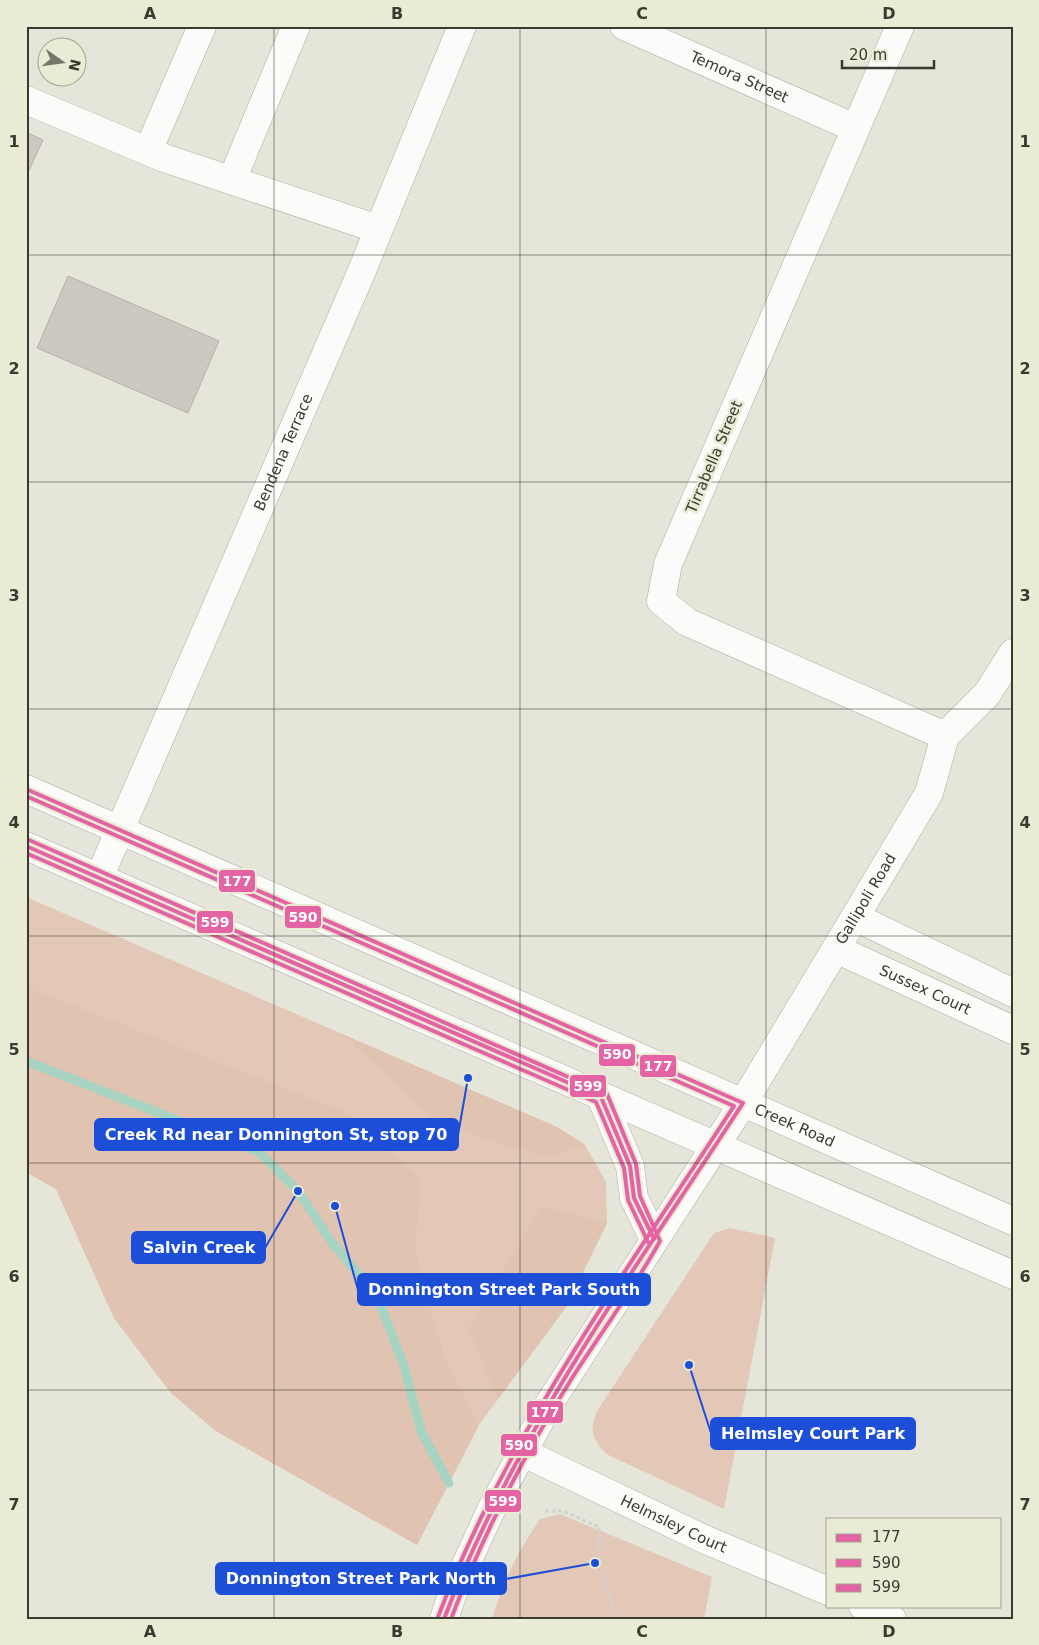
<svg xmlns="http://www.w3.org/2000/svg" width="1039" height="1645" font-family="'DejaVu Sans',sans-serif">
<rect width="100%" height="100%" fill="#e5e6d9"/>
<g fill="#e3c8b7">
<polygon points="26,897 557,1127 585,1145 606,1182 607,1223 566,1307 479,1425 417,1545 216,1431 171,1393 114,1318 56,1189 26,1172"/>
<path d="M730,1228L775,1238L724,1509L606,1454C592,1437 589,1432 597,1411L714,1233Z"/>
<path d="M560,1514L712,1577L704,1619H492C503,1581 518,1551 540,1519Z"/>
</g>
<g fill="#e0c3b1">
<polygon points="26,987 348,1113 421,1179 415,1251 443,1354 479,1425 417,1545 216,1431 171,1393 114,1318 56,1189 26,1172"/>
<polygon points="342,1034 557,1127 585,1145 544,1157 439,1123"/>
<polygon points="541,1207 607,1223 566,1307 498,1399 469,1328"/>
</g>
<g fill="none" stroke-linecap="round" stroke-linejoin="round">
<polyline stroke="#a7d3c3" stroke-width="9" points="26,1061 259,1152 298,1191 333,1244 377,1296 404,1366 421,1431 449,1483"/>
</g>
<g fill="#cbc8bf" stroke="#b5b2a9">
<polygon points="26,132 43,140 26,177"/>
<polygon points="68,276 219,341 188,413 37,348"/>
</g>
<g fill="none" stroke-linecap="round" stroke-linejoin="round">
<g stroke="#acada3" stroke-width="29">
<g id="minor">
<path id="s1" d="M624,26L855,128"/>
<polyline points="900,26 668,564 661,601 687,622 945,736"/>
<polyline points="26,100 164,158 378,229"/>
<polyline points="148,151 202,26"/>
<polyline points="232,180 296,26"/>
<path id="s2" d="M99,878L361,273L462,26"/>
<polyline points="855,917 1013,993"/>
<path id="s3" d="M836,949L1013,1030"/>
<path id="s4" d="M522,1452L706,1540L828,1591"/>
<polyline points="863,1606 892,1619"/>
<path id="s5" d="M444,1619L452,1595L491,1510L549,1404L743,1103L855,917L929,793L945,736L987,694L1013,653"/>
</g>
</g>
<g stroke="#acada3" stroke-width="29">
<g id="major">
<path id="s6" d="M26,789L1013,1221"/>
<polyline points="26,846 1013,1275"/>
<polyline points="601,1097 630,1166 634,1198 654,1239"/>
</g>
</g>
<polyline stroke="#d2d2cf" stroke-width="3" stroke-dasharray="4 2.5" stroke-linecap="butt" points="545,1511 563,1511 599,1527 599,1556 615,1619"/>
<use href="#minor" stroke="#fbfbf9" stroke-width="28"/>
<use href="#major" stroke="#fbfbf9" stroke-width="28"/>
<g stroke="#eaebd4" stroke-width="8">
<g id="bus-1">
<path d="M26,789L743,1103C636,1269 515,1432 444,1619"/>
<polyline points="26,846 601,1097 630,1166 634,1198 654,1239"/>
</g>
</g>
<g stroke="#eaebd4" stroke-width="8">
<g id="bus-2">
<path d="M26,796L734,1106C627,1271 508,1432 438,1617"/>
<polyline points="26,853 596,1102 624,1168 628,1200 648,1242"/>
</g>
</g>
<g stroke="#eaebd4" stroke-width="8">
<path id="bus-3" d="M29,840L607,1094L636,1164L640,1196L660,1241C634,1288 601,1333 572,1378C524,1455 483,1534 451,1619"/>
</g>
<use href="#bus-1" stroke="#e463a4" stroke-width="4"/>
<use href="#bus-2" stroke="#e463a4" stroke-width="4"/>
<use href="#bus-3" stroke="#e463a4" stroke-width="4"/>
</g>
<path fill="none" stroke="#3a3a31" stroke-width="1" stroke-opacity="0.55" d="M274,26V1619M520,26V1619M766,26V1619M26,255H1013M26,482H1013M26,709H1013M26,936H1013M26,1163H1013M26,1390H1013"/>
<g text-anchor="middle" stroke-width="5" stroke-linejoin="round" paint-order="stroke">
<g font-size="15" fill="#3a3a31" stroke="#eaebd4">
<text dy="5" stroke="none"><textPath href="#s1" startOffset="126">Temora Street</textPath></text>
<text dy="5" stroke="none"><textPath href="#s2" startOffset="464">Bendena Terrace</textPath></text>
<text transform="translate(714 457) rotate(-67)" y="5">Tirrabella Street</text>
<text dy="5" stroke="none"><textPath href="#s5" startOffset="836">Gallipoli Road</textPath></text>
<text dy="5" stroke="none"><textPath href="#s3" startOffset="98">Sussex Court</textPath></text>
<text dy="5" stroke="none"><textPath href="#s6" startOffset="839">Creek Road</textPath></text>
<text dy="5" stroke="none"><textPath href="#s4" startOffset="168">Helmsley Court</textPath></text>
</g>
</g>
<path fill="none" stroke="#1d4ed8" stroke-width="2" d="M468 1078L458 1135M298 1191L265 1248M335 1206L358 1290M689 1365L711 1433M595 1563L506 1579"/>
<g fill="#1d4ed8" stroke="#eaebd4" stroke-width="2">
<circle cx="468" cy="1078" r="5"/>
<circle cx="298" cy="1191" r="5"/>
<circle cx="335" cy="1206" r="5"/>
<circle cx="689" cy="1365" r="5"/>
<circle cx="595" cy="1563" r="5"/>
</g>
<g fill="#1d4ed8" stroke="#1d4ed8" stroke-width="2">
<rect x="95" y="1119" width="363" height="31" rx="5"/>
<rect x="132" y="1232" width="133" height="31" rx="5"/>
<rect x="358" y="1274" width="292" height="31" rx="5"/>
<rect x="711" y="1418" width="204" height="31" rx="5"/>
<rect x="216" y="1563" width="290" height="31" rx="5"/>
</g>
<g font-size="16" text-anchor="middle" font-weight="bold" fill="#fff">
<text x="276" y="1140">Creek Rd near Donnington St, stop 70</text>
<text x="199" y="1253">Salvin Creek</text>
<text x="504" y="1295">Donnington Street Park South</text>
<text x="813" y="1439">Helmsley Court Park</text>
<text x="361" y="1584">Donnington Street Park North</text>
</g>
<g stroke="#eaebd4" stroke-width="2">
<rect x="218" y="869" width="38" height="24" rx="5" fill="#e463a4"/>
<rect x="284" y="905" width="38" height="24" rx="5" fill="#e463a4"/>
<rect x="196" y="910" width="38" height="24" rx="5" fill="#e463a4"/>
<rect x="598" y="1043" width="38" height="24" rx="5" fill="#e463a4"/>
<rect x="639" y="1054" width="38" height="24" rx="5" fill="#e463a4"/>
<rect x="569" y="1074" width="38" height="24" rx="5" fill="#e463a4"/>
<rect x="526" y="1400" width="38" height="24" rx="5" fill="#e463a4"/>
<rect x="500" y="1433" width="38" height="24" rx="5" fill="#e463a4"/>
<rect x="484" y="1489" width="38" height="24" rx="5" fill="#e463a4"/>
</g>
<g font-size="14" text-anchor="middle" font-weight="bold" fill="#fff">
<text x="237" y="886">177</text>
<text x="303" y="922">590</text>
<text x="215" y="927">599</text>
<text x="617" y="1059">590</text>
<text x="658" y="1071">177</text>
<text x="588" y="1091">599</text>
<text x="545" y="1417">177</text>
<text x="519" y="1450">590</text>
<text x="503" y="1506">599</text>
</g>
<rect width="1039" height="1645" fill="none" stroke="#eaebd4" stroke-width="55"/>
<rect x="826" y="1518" width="175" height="90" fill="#eaebd4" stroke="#a4a493"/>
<rect x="836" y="1534" width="25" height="8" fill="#e463a4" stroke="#a4a493"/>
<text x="872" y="1542" font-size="15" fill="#3a3a31">177</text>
<rect x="836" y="1559" width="25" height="8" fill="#e463a4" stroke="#a4a493"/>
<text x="872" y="1568" font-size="15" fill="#3a3a31">590</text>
<rect x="836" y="1584" width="25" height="8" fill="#e463a4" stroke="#a4a493"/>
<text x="872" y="1592" font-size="15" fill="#3a3a31">599</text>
<g transform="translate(62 62) rotate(104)"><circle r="24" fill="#eaebd4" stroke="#a4a493"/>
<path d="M0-4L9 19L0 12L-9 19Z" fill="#76766c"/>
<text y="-8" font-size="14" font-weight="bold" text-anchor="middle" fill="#3a3a31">N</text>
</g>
<path d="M842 60v8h92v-8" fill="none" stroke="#3a3a31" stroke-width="2.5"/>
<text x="849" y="60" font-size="15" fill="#3a3a31" stroke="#eaebd4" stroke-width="4" paint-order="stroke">20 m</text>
<rect x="28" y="28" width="984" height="1590" fill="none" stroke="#3a3a31" stroke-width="2"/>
<g font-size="16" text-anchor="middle" font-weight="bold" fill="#3a3a31">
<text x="150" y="19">A</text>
<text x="397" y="19">B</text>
<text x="642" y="19">C</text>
<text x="889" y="19">D</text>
<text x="14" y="147">1</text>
<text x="1025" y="147">1</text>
<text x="14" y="374">2</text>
<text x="1025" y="374">2</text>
<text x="14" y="601">3</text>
<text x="1025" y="601">3</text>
<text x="14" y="828">4</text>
<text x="1025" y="828">4</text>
<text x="14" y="1055">5</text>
<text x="1025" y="1055">5</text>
<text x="14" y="1282">6</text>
<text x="1025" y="1282">6</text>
<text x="14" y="1510">7</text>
<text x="1025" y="1510">7</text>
<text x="150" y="1637">A</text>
<text x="397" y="1637">B</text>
<text x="642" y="1637">C</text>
<text x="889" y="1637">D</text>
</g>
</svg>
